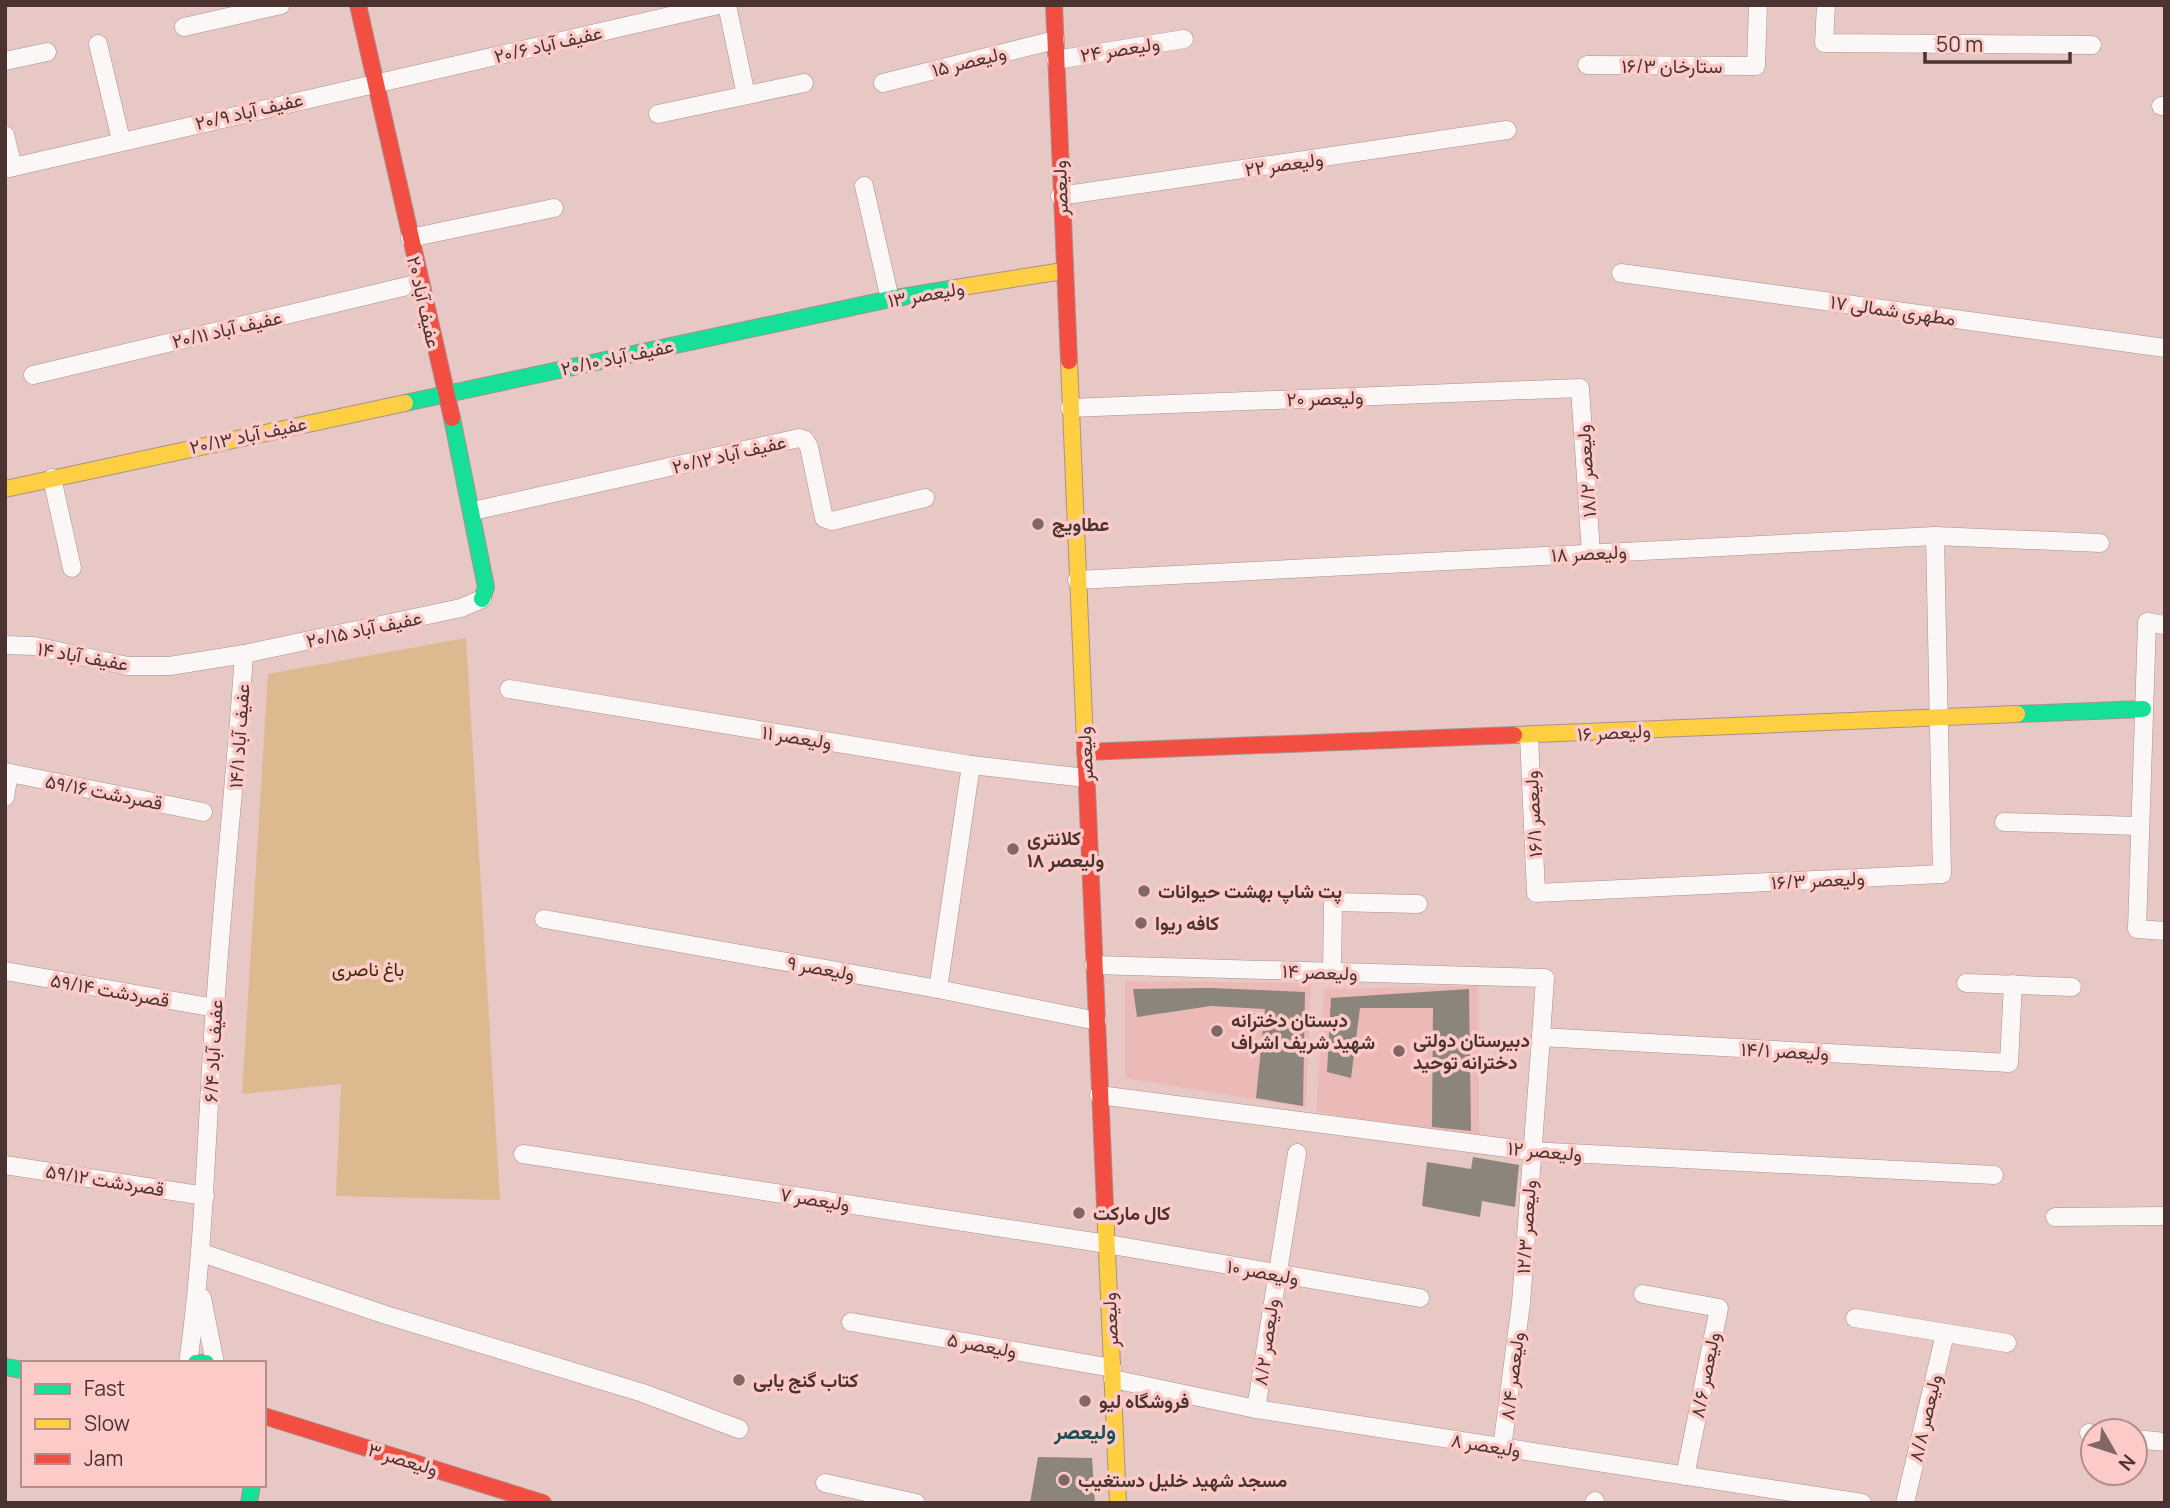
<svg xmlns="http://www.w3.org/2000/svg" width="2170" height="1508" font-family="Manrope,Vazirmatn,sans-serif">
<rect width="100%" height="100%" fill="#e7c8c5"/>
<g fill="#ecbab6">
<polygon points="1125,981 1311,983 1306,1108 1125,1078"/>
<polygon points="1478,986 1479,1140 1316,1112 1324,989"/>
</g>
<polygon fill="#dcb98e" points="466,638 500,1200 336,1196 341,1084 242,1094 268,674"/>
<g fill="#8c857c">
<polygon points="1210,988 1305,992 1303,1106 1256,1098 1265,1009 1211,1006 1137,1017 1133,989"/>
<polygon points="1469,989 1471,1131 1432,1127 1433,1008 1360,1008 1351,1078 1327,1072 1331,998"/>
<polygon points="1473,1157 1519,1165 1515,1207 1482,1201 1480,1217 1422,1206 1427,1162 1471,1169"/>
<polygon points="1038,1457 1092,1458 1095,1503 1030,1503"/>
</g>
<g fill="none" stroke-linecap="round" stroke-linejoin="round">
<g stroke="#a8908f" stroke-width="19">
<g id="street">
<polyline points="727,5 746,95"/>
<polyline points="1826,5 1824,43 2092,45"/>
<polyline points="184,27 281,5"/>
<polyline points="98,44 121,140"/>
<polyline points="1056,60 1184,39"/>
<polyline points="5,61 47,52"/>
<polyline points="1587,65 1756,66 1758,5"/>
<polyline points="883,83 1055,40"/>
<polyline points="2161,106 2165,106"/>
<polyline points="658,114 804,83"/>
<polyline points="5,135 13,167"/>
<polyline points="5,169 718,5"/>
<polyline points="864,186 890,299"/>
<polyline points="1060,196 1507,130"/>
<polyline points="410,238 554,208"/>
<polyline points="1621,273 2165,348"/>
<polyline points="33,375 420,283"/>
<polyline points="1070,408 1580,388 1591,553"/>
<polyline points="52,478 72,568"/>
<polyline points="473,511 799,438 805,440 809,447 824,518 832,521 925,498"/>
<polyline points="1077,580 1935,536 2100,543"/>
<polyline points="2165,625 2147,622 2137,929 2165,931"/>
<polyline points="5,645 34,646 128,666 170,666 244,654 461,608 482,599"/>
<polyline points="509,689 971,765 1086,778"/>
<polyline points="1529,736 1536,893 1942,874 1935,536"/>
<polyline points="5,772 203,812"/>
<polyline points="5,797 9,773"/>
<polyline points="2004,822 2139,826"/>
<polyline points="544,919 938,989 1097,1021"/>
<polyline points="1094,965 1545,978 1541,1037 2009,1063 2013,984"/>
<polyline points="5,971 215,1008"/>
<polyline points="1332,973 1333,902 1418,904"/>
<polyline points="1966,983 2072,987"/>
<polyline points="938,989 971,765"/>
<polyline points="1099,1095 1531,1151 1994,1175"/>
<polyline points="523,1154 1107,1244 1420,1298"/>
<polyline points="5,1165 205,1196"/>
<polyline points="2055,1217 2165,1216"/>
<polyline points="202,1253 386,1315 643,1393 739,1429"/>
<polyline points="1643,1294 1719,1308 1685,1476"/>
<polyline points="202,1298 215,1363"/>
<polyline points="1855,1318 2007,1343"/>
<polyline points="851,1322 1112,1368"/>
<path d="M188,1363C205,1245 206,1127 215,1008C223,890 236,772 244,654"/>
<polyline points="1113,1379 1256,1409 1862,1503"/>
<polyline points="1256,1409 1297,1153"/>
<polyline points="2089,1433 2093,1434"/>
<polyline points="2135,1439 2165,1442"/>
<polyline points="1502,1448 1521,1303 1541,1037"/>
<polyline points="825,1483 916,1503"/>
<polyline points="1594,1503 1595,1501"/>
<polyline points="1905,1503 1945,1334"/>
</g>
</g>
<g stroke="#a8908f" stroke-width="18">
<g id="fast">
<polyline points="405,403 890,299 956,288"/>
<polyline points="452,418 486,587 482,599"/>
<polyline points="2017,714 2143,709"/>
<polyline points="196,1363 206,1363"/>
<polyline points="5,1367 23,1370"/>
<polyline points="249,1503 252,1485"/>
</g>
</g>
<g stroke="#a8908f" stroke-width="18">
<g id="slow">
<polyline points="956,288 1063,271"/>
<polyline points="1069,361 1085,742"/>
<polyline points="5,489 405,403"/>
<polyline points="1514,735 2017,714"/>
<polyline points="1105,1206 1118,1503"/>
</g>
</g>
<g stroke="#a8908f" stroke-width="18">
<g id="jam">
<polyline points="358,5 452,418"/>
<polyline points="1054,5 1069,361"/>
<polyline points="1085,742 1105,1206"/>
<polyline points="1085,752 1514,735"/>
<polyline points="264,1416 543,1503"/>
</g>
</g>
<use href="#street" stroke="#fbf7f6" stroke-width="18"/>
<use href="#fast" stroke="#16e098" stroke-width="16"/>
<use href="#slow" stroke="#ffcf43" stroke-width="16"/>
<use href="#jam" stroke="#f24e42" stroke-width="16"/>
</g>
<g fill="#816765" stroke="#fccbc7" stroke-width="2.5">
<circle cx="1038" cy="524" r="7"/>
<circle cx="1013" cy="849" r="7"/>
<circle cx="1144" cy="891" r="7"/>
<circle cx="1141" cy="923" r="7"/>
<circle cx="1217" cy="1031" r="7"/>
<circle cx="1399" cy="1051" r="7"/>
<circle cx="1079" cy="1213" r="7"/>
<circle cx="739" cy="1380" r="7"/>
<circle cx="1085" cy="1401" r="7"/>
<circle cx="1064" cy="1480" r="7"/>
</g>
<g text-anchor="middle" stroke-width="7" stroke-linejoin="round" paint-order="stroke">
<g font-size="19" fill="#4a3331" stroke="#fccbc7">
<text transform="translate(548 44) rotate(-13)" y="7">عفیف آباد ۲۰/۶</text>
<text transform="translate(1120 49) rotate(-9)" y="7">۲۴ ولیعصر</text>
<text transform="translate(969 61) rotate(-14)" y="7">۱۵ ولیعصر</text>
<text x="1672" y="73">۱۶/۳ ستارخان</text>
<text transform="translate(249 111) rotate(-13)" y="7">عفیف آباد ۲۰/۹</text>
<text transform="translate(1284 164) rotate(-8)" y="7">۲۲ ولیعصر</text>
<text transform="translate(1060 188) rotate(-92)" y="7">ولیعصر</text>
<text transform="translate(926 294) rotate(-10)" y="7">۱۳ ولیعصر</text>
<text transform="translate(424 302) rotate(77)" y="7">عفیف آباد ۲۰</text>
<text transform="translate(1893 310) rotate(8)" y="7">۱۷ مطهری شمالی</text>
<text transform="translate(227 329) rotate(-13)" y="7">عفیف آباد ۲۰/۱۱</text>
<text transform="translate(617 357) rotate(-12)" y="7">عفیف آباد ۲۰/۱۰</text>
<text transform="translate(1325 398) rotate(-2)" y="7">۲۰ ولیعصر</text>
<text transform="translate(248 435) rotate(-12)" y="7">عفیف آباد ۲۰/۱۳</text>
<text transform="translate(729 454) rotate(-13)" y="7">عفیف آباد ۲۰/۱۲</text>
<text transform="translate(1586 471) rotate(-94)" y="7">۱۸/۲ ولیعصر</text>
<text transform="translate(1589 553) rotate(-3)" y="7">۱۸ ولیعصر</text>
<text transform="translate(364 629) rotate(-12)" y="7">عفیف آباد ۲۰/۱۵</text>
<text transform="translate(83 656) rotate(10)" y="7">عفیف آباد ۱۴</text>
<text transform="translate(1614 732) rotate(-3)" y="7">۱۶ ولیعصر</text>
<text transform="translate(239 736) rotate(-86)" y="7">عفیف آباد ۱۴/۱</text>
<text transform="translate(797 737) rotate(9)" y="7">۱۱ ولیعصر</text>
<text transform="translate(1085 754) rotate(-93)" y="7">ولیعصر</text>
<text transform="translate(104 792) rotate(11)" y="7">۵۹/۱۶ قصردشت</text>
<text transform="translate(1533 814) rotate(-93)" y="7">۱۶/۱ ولیعصر</text>
<text transform="translate(1818 880) rotate(-3)" y="7">۱۶/۳ ولیعصر</text>
<text transform="translate(821 968) rotate(10)" y="7">۹ ولیعصر</text>
<text transform="translate(1320 972) rotate(2)" y="7">۱۴ ولیعصر</text>
<text transform="translate(110 990) rotate(10)" y="7">۵۹/۱۴ قصردشت</text>
<text transform="translate(213 1051) rotate(-87)" y="7">عفیف آباد ۶/۴</text>
<text transform="translate(1785 1051) rotate(3)" y="7">۱۴/۱ ولیعصر</text>
<text transform="translate(1545 1151) rotate(5)" y="7">۱۲ ولیعصر</text>
<text transform="translate(105 1180) rotate(9)" y="7">۵۹/۱۲ قصردشت</text>
<text transform="translate(815 1199) rotate(9)" y="7">۷ ولیعصر</text>
<text transform="translate(1526 1227) rotate(-86)" y="7">۱۲/۳ ولیعصر</text>
<text transform="translate(1263 1272) rotate(10)" y="7">۱۰ ولیعصر</text>
<text transform="translate(1110 1320) rotate(-93)" y="7">ولیعصر</text>
<text transform="translate(1266 1342) rotate(-82)" y="7">۸/۲ ولیعصر</text>
<text transform="translate(982 1345) rotate(10)" y="7">۵ ولیعصر</text>
<text transform="translate(1705 1375) rotate(-79)" y="7">۸/۶ ولیعصر</text>
<text transform="translate(1512 1376) rotate(-83)" y="7">۸/۴ ولیعصر</text>
<text transform="translate(1925 1418) rotate(-77)" y="7">۸/۸ ولیعصر</text>
<text transform="translate(1486 1445) rotate(9)" y="7">۸ ولیعصر</text>
<text transform="translate(403 1459) rotate(17)" y="7">۳ ولیعصر</text>
</g>
<g font-size="19" font-weight="bold" fill="#4a3331" stroke="#fccbc7" text-anchor="start">
<text x="1052" y="531">عطاویچ</text>
<text x="1027" y="845">کلانتری<tspan x="1027" dy="22">۱۸ ولیعصر</tspan></text>
<text x="1158" y="898">پت شاپ بهشت حیوانات</text>
<text x="1155" y="930">کافه ریوا</text>
<text x="1231" y="1027">دبستان دخترانه<tspan x="1231" dy="22">شهید شریف اشراف</tspan></text>
<text x="1413" y="1047">دبیرستان دولتی<tspan x="1413" dy="22">دخترانه توحید</tspan></text>
<text x="1093" y="1220">کال مارکت</text>
<text x="753" y="1387">کتاب گنج یابی</text>
<text x="1099" y="1408">فروشگاه لیو</text>
<text x="1078" y="1487">مسجد شهید خلیل دستغیب</text>
</g>
<g font-size="19" fill="#402d02" stroke="#fccbc7">
<text x="368" y="976">باغ ناصری</text>
</g>
<g font-size="21" font-weight="bold" fill="#155257" stroke="#fccbc7">
<text x="1085" y="1439">ولیعصر</text>
</g>
</g>
<rect width="2170" height="1508" fill="none" stroke="#4a3331" stroke-width="14"/>
<rect x="21" y="1361" width="245" height="126" fill="#fccbc7" stroke="#b58e8b" stroke-width="2"/>
<rect x="35" y="1384" width="35" height="10" fill="#16e098" stroke="#b58e8b" stroke-width="2"/>
<text x="84" y="1396" font-size="21" fill="#4a3331">Fast</text>
<rect x="35" y="1419" width="35" height="10" fill="#ffcf43" stroke="#b58e8b" stroke-width="2"/>
<text x="84" y="1431" font-size="21" fill="#4a3331">Slow</text>
<rect x="35" y="1454" width="35" height="10" fill="#f24e42" stroke="#b58e8b" stroke-width="2"/>
<text x="84" y="1466" font-size="21" fill="#4a3331">Jam</text>
<g transform="translate(2114 1452) rotate(129)"><circle r="33" fill="#fccbc7" stroke="#b58e8b" stroke-width="2"/>
<path d="M0-5L12 26L0 18L-12 26Z" fill="#816765"/>
<text y="-10" font-size="19" font-weight="bold" text-anchor="middle" fill="#4a3331">N</text>
</g>
<path d="M1925 52v10h145v-10" fill="none" stroke="#4a3331" stroke-width="3.5"/>
<text x="1936" y="52" font-size="21" fill="#4a3331" stroke="#fccbc7" stroke-width="5" paint-order="stroke">50 m</text>
</svg>
